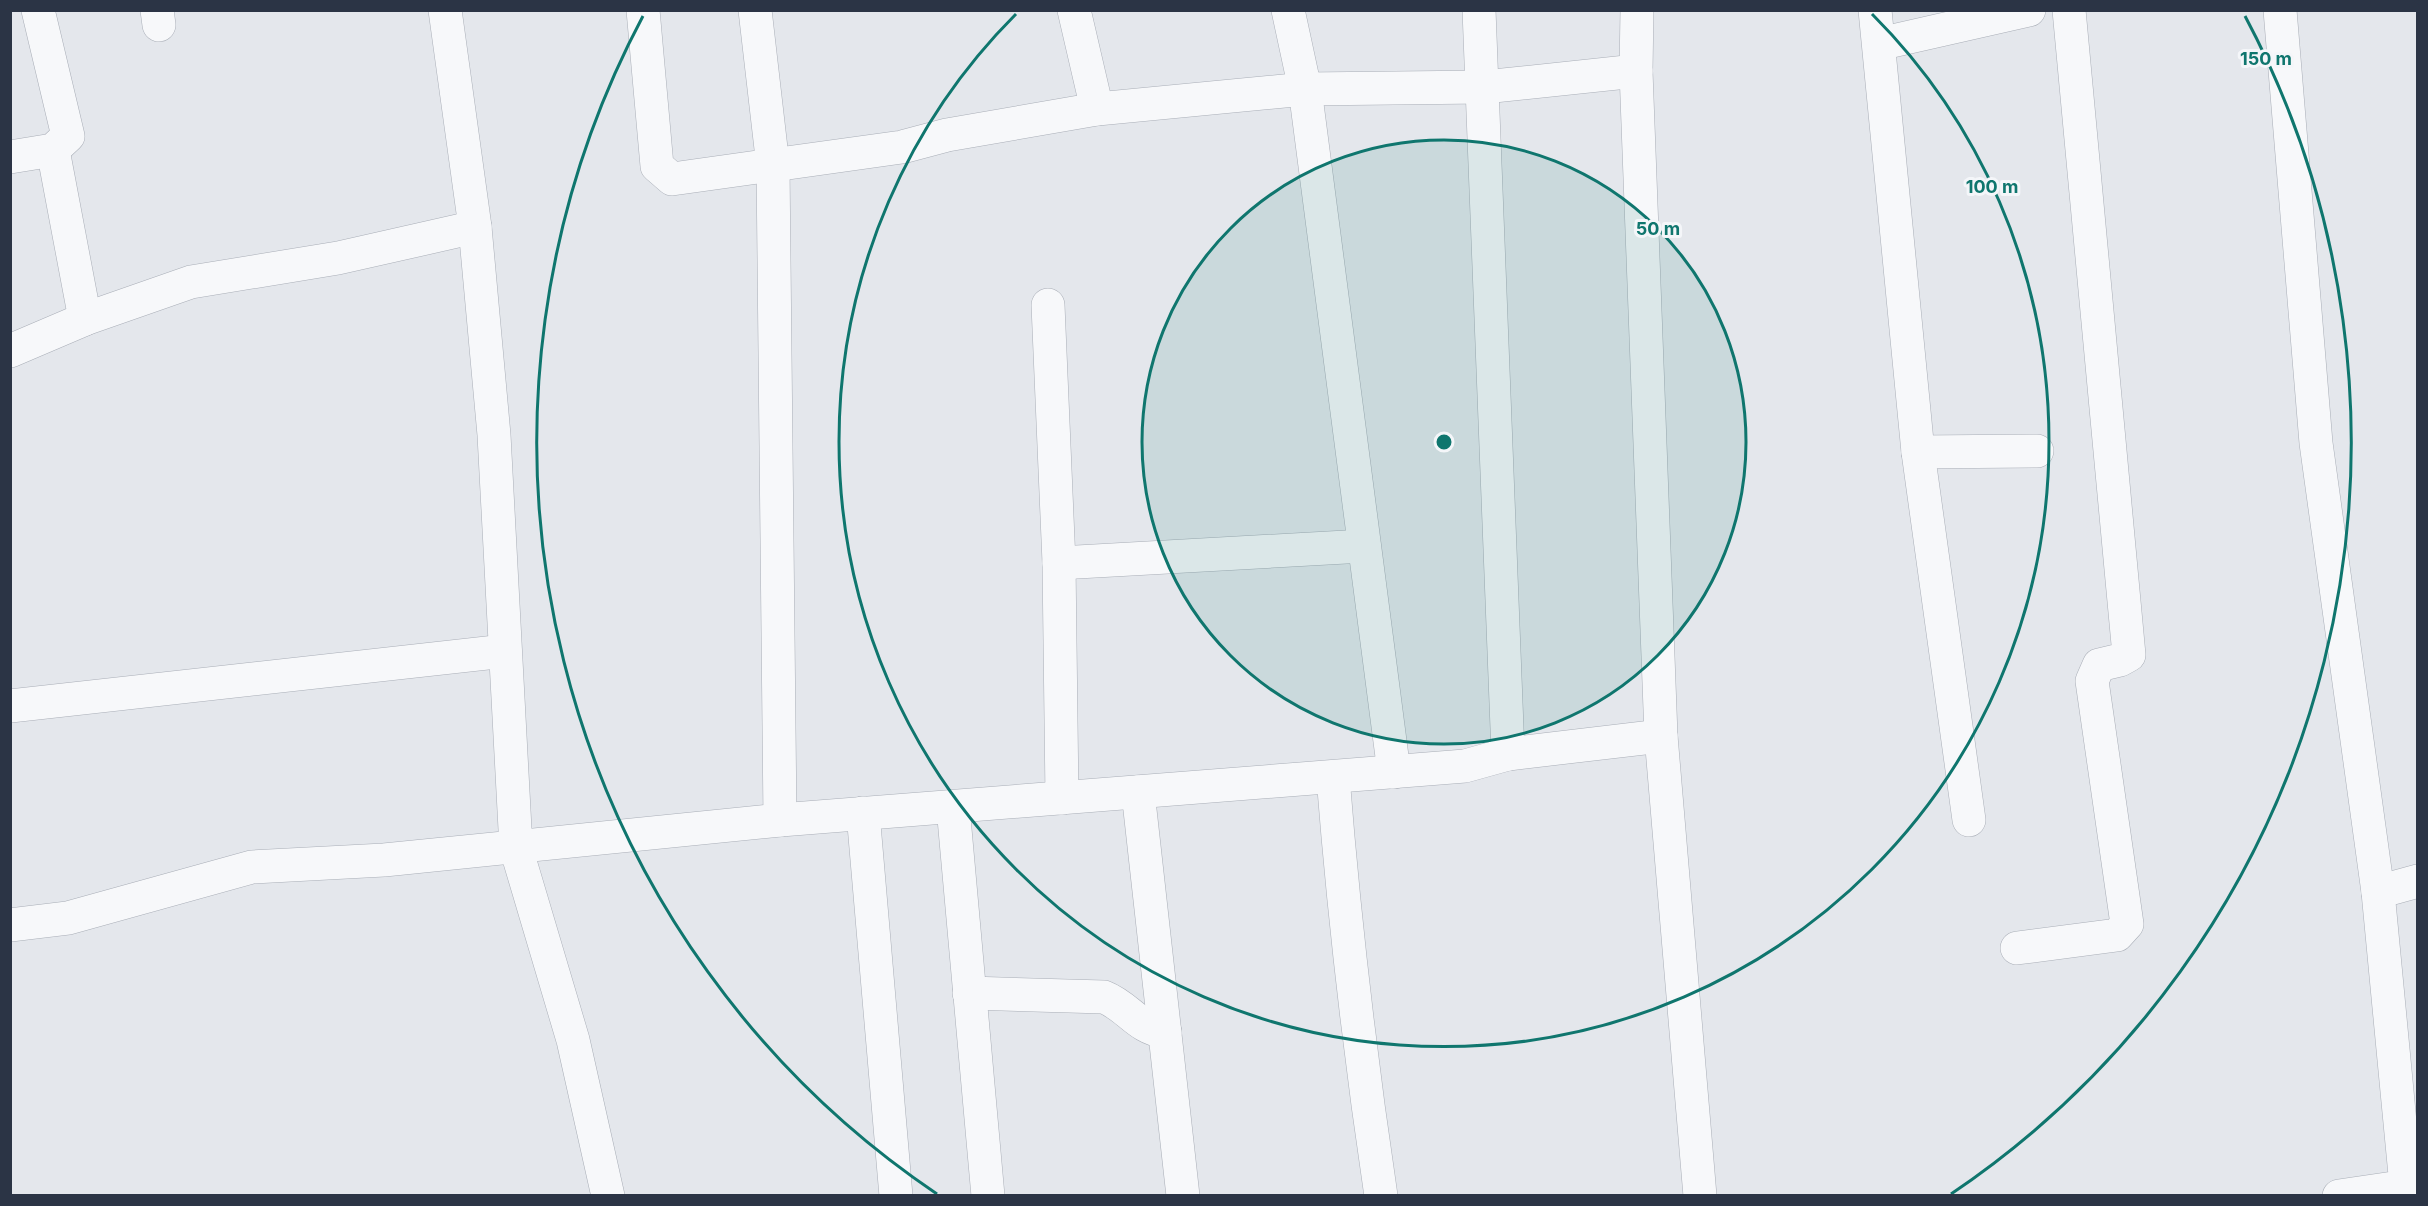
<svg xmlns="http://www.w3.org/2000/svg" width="2428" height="1206" font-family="Inter,sans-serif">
<rect width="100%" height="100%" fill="#e4e7ec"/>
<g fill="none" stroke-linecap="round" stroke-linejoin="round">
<g stroke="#a9aeb7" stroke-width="34">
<g id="minor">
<polyline points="157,10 159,25"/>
<polyline points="445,10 475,227 494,435 516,848 573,1040 608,1196"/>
<polyline points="643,10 657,166 672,179 902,147 947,135 1097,109 1305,89 1484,87 1636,71"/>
<polyline points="755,10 773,166 780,820"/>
<polyline points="1074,10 1097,109"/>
<polyline points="1288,10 1305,89 1394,772"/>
<polyline points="1637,10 1636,71 1661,736 1700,1196"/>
<polyline points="1875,10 1918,452 1969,820"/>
<polyline points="2280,10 2316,443 2378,892 2407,1196"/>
<polyline points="1879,44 2029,10"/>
<polyline points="53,150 85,319"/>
<polyline points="10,157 53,150 68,136 38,10"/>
<polyline points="1048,305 1059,563 1062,798"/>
<polyline points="10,351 85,319 191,282 338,258 475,227"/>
<polyline points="1918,452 2037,451"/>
<polyline points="1059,563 1364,546"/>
<polyline points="10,706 505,651"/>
<polyline points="1508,754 1661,736"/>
<path d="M1333,777C1344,917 1360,1056 1381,1196"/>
<polyline points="1138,792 1183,1196"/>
<polyline points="953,807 988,1196"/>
<polyline points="863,813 896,1196"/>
<polyline points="2378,892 2418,881"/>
<polyline points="10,925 68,918 252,867 384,860 780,820 1465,766 1508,754 1479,10"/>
<polyline points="2017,948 2117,935 2127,924 2092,681 2099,665 2120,660 2129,655 2069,10"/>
<path d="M969,993L1104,997C1129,1007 1137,1028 1165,1032"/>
<polyline points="2339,1196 2407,1186"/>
</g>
</g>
<use href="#minor" stroke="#f7f8fa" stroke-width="33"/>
</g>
<circle cx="1444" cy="442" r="302" fill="#0f766e" fill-opacity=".12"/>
<g fill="none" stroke="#0f766e" stroke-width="3">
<circle cx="1444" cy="442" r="302"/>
<path d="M1872 14A605 605 0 1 1 1016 14"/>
<path d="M937 1194A907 907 0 0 1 643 16M2245 16A907 907 0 0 1 1951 1194"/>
</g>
<circle cx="1444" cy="442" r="9" fill="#0f766e" stroke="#f4f6f9" stroke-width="3"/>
<g font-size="18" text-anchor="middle" font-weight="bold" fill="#0f766e" stroke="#f4f6f9" stroke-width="6" stroke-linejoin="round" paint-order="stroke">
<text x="2266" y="65">150 m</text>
<text x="1992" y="193">100 m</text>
<text x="1658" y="235">50 m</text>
</g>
<rect width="2428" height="1206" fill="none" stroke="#2b3445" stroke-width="24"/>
</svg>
